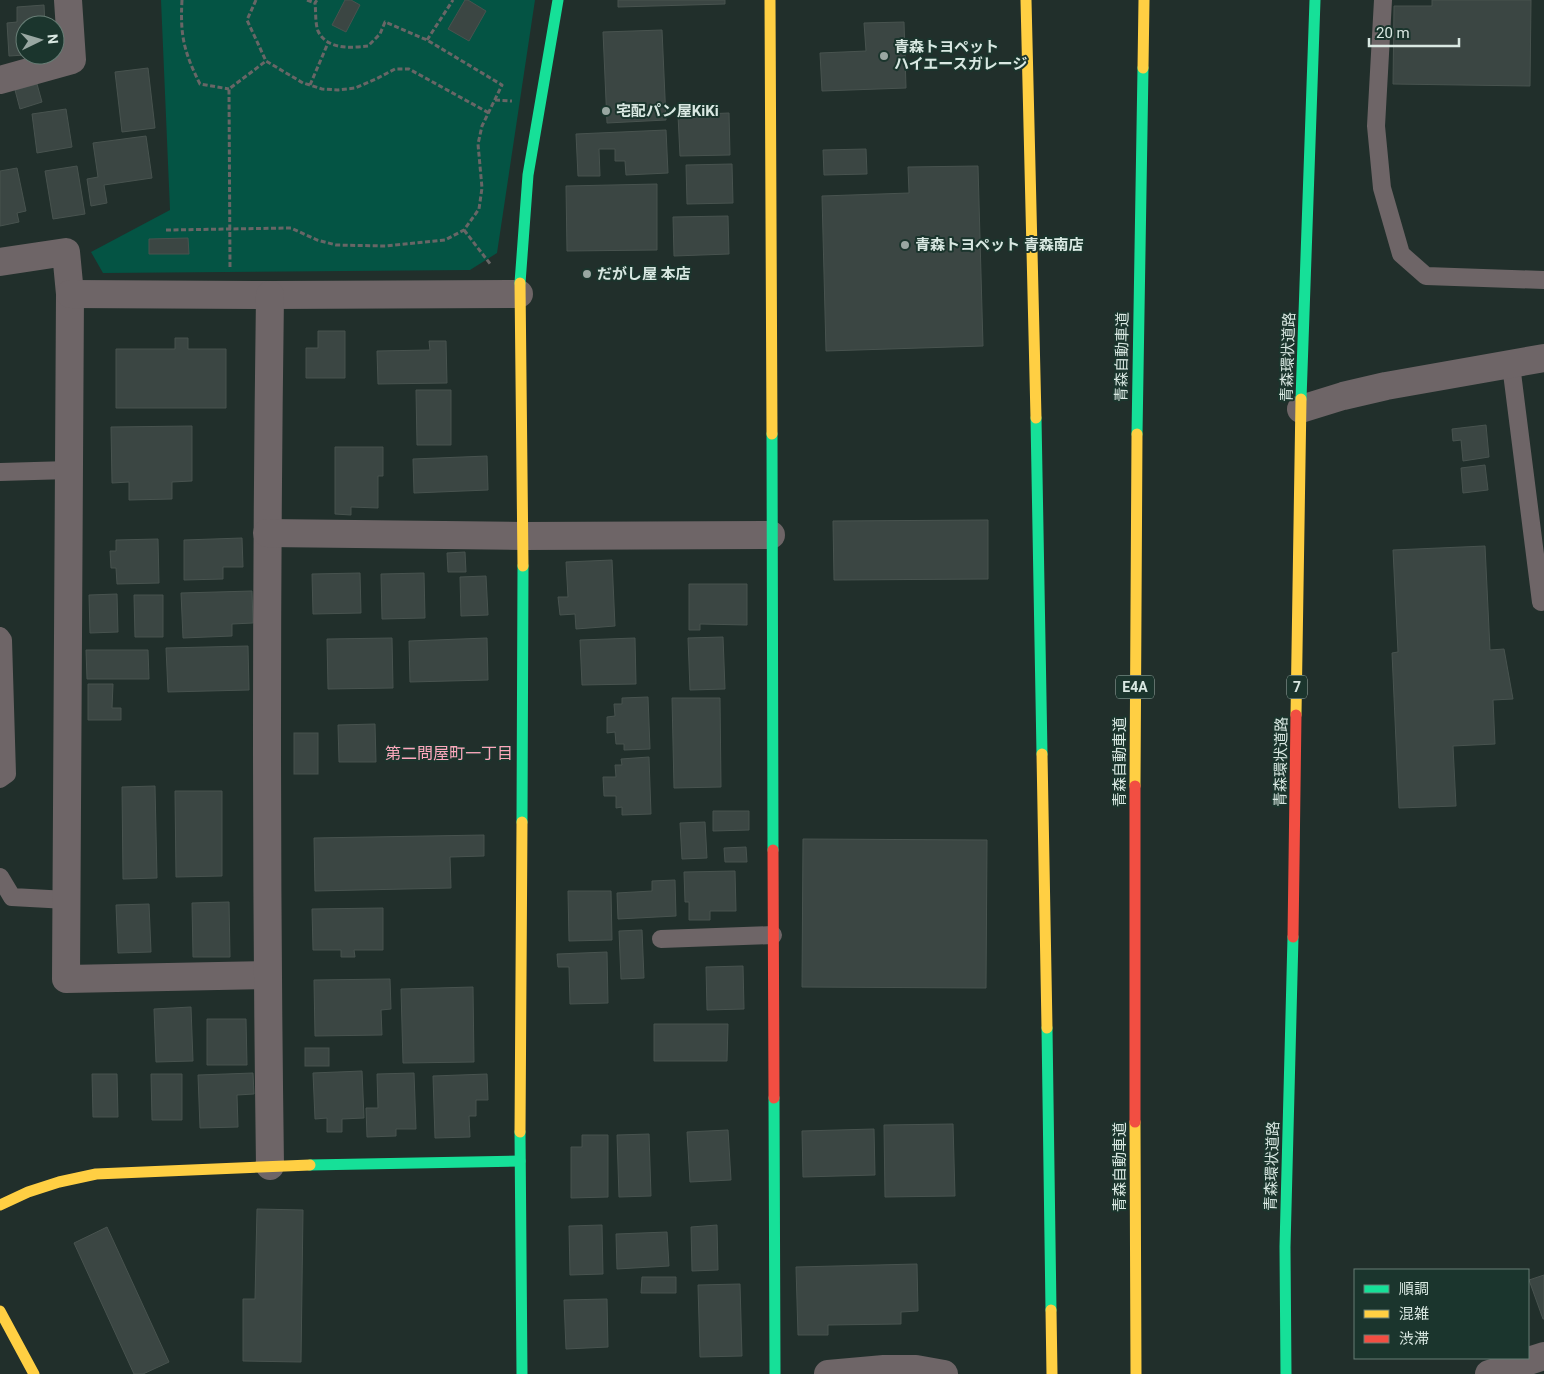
<svg xmlns="http://www.w3.org/2000/svg" width="1544" height="1374" font-family="Roboto,'Noto Sans JP',sans-serif">
<rect width="100%" height="100%" fill="#212f2b"/>
<polygon fill="#045444" points="161,0 535,0 497,253 470,270 103,273 91,252 170,210"/>
<g fill="#3b4643" stroke="#48534f">
<polygon points="345,0 351,0 360,5 346,32 332,25"/>
<polygon points="465,0 468,0 486,11 469,41 448,29"/>
<polygon points="618,0 725,0 725,4 618,7"/>
<polygon points="1432,0 1531,0 1530,86 1393,84 1394,6 1432,6"/>
<polygon points="44,5 45,25 25,25 25,55 9,56 7,23 17,22 17,7"/>
<polygon points="904,22 906,88 822,91 820,53 866,51 864,23"/>
<polygon points="662,30 666,120 607,123 603,32"/>
<polygon points="148,68 155,128 122,132 115,72"/>
<polygon points="37,84 42,102 20,109 15,90"/>
<polygon points="66,109 72,147 37,153 32,114"/>
<polygon points="729,113 730,155 680,156 678,115"/>
<polygon points="666,130 668,173 626,175 625,161 615,161 615,149 599,149 600,176 578,176 576,134"/>
<polygon points="146,136 152,178 104,185 107,203 91,206 87,179 98,177 93,143"/>
<polygon points="866,149 867,174 824,175 823,150"/>
<polygon points="732,164 733,203 687,204 686,165"/>
<polygon points="77,166 85,214 53,219 45,171"/>
<polygon points="978,166 983,346 826,351 822,196 909,193 908,167"/>
<polygon points="17,168 26,211 17,213 19,222 0,226 0,171"/>
<polygon points="657,184 657,250 567,251 566,186"/>
<polygon points="728,216 729,254 674,256 673,217"/>
<polygon points="188,238 189,254 149,254 149,239"/>
<polygon points="318,331 345,331 345,378 306,378 306,348 318,348"/>
<polygon points="175,338 188,338 188,349 226,349 226,408 116,408 116,349 175,349"/>
<polygon points="429,341 446,341 447,383 378,384 377,351 430,350"/>
<polygon points="416,390 451,390 451,445 417,445"/>
<polygon points="1486,425 1489,457 1463,461 1461,440 1453,441 1452,429"/>
<polygon points="192,426 192,481 172,482 172,499 129,500 129,482 112,483 111,427"/>
<polygon points="335,447 383,447 383,476 378,476 378,508 351,507 351,515 335,514"/>
<polygon points="487,456 488,490 414,493 413,459"/>
<polygon points="1485,465 1488,490 1463,493 1461,468"/>
<polygon points="988,520 988,579 834,580 833,521"/>
<polygon points="242,538 243,567 223,567 223,579 184,580 184,540"/>
<polygon points="158,539 159,583 117,584 116,568 111,568 110,551 116,551 116,540"/>
<polygon points="1485,546 1490,650 1504,649 1513,699 1493,700 1495,744 1453,746 1456,806 1399,808 1392,653 1398,652 1393,550"/>
<polygon points="465,552 466,572 448,572 447,553"/>
<polygon points="612,560 615,626 576,629 575,614 560,615 558,597 568,597 566,562"/>
<polygon points="360,573 361,613 313,614 312,574"/>
<polygon points="424,573 425,618 382,619 381,574"/>
<polygon points="486,576 488,615 461,616 460,577"/>
<polygon points="689,584 747,584 747,625 700,624 700,630 689,630"/>
<polygon points="252,591 253,623 232,624 232,636 183,638 181,593"/>
<polygon points="117,594 118,632 90,633 89,595"/>
<polygon points="134,595 163,595 163,637 135,637"/>
<polygon points="723,637 725,689 690,690 688,638"/>
<polygon points="392,638 393,688 328,689 327,639"/>
<polygon points="487,638 488,680 410,682 409,641"/>
<polygon points="635,638 636,684 582,685 580,640"/>
<polygon points="248,646 249,690 168,692 166,648"/>
<polygon points="86,650 148,650 149,679 87,679"/>
<polygon points="88,684 113,684 112,708 121,708 121,720 88,720"/>
<polygon points="648,697 650,749 624,750 624,744 616,744 615,732 607,733 607,717 615,716 614,704 622,704 622,698"/>
<polygon points="672,698 720,698 721,787 674,788"/>
<polygon points="375,724 376,762 339,762 338,725"/>
<rect x="294" y="733" width="24" height="41"/>
<polygon points="649,757 651,814 622,815 622,807 616,808 616,796 604,796 603,777 616,777 615,765 622,765 621,759"/>
<polygon points="155,786 157,878 123,879 122,787"/>
<polygon points="175,791 222,791 222,876 176,877"/>
<polygon points="713,811 749,811 749,830 713,831"/>
<polygon points="705,822 707,858 682,859 680,823"/>
<polygon points="484,835 484,856 450,857 451,888 315,891 314,838"/>
<polygon points="803,839 987,840 986,988 802,987"/>
<polygon points="746,847 747,862 725,862 724,848"/>
<polygon points="735,871 736,911 710,911 710,920 689,920 689,902 685,902 684,872"/>
<polygon points="675,880 676,916 618,919 617,893 652,891 652,881"/>
<polygon points="568,891 611,891 612,940 569,941"/>
<polygon points="229,902 230,957 193,957 192,903"/>
<polygon points="149,904 151,952 118,953 116,905"/>
<polygon points="383,908 383,950 354,950 355,957 341,957 341,950 313,950 312,909"/>
<polygon points="642,930 644,978 621,979 619,931"/>
<polygon points="607,952 608,1003 570,1004 569,967 558,967 557,954"/>
<polygon points="743,966 744,1009 707,1010 706,967"/>
<polygon points="390,979 391,1009 381,1010 382,1035 315,1036 314,980"/>
<polygon points="473,987 474,1062 403,1063 401,989"/>
<polygon points="191,1007 193,1061 156,1062 154,1009"/>
<polygon points="207,1019 246,1019 247,1065 207,1065"/>
<polygon points="654,1024 728,1024 727,1061 654,1061"/>
<rect x="305" y="1048" width="24" height="18"/>
<polygon points="362,1071 364,1118 342,1119 342,1132 327,1132 327,1118 315,1119 313,1073"/>
<polygon points="253,1073 254,1094 237,1095 238,1127 200,1128 198,1075"/>
<polygon points="414,1073 416,1129 396,1129 396,1136 367,1137 366,1108 378,1108 377,1074"/>
<polygon points="92,1074 117,1074 118,1117 93,1117"/>
<polygon points="151,1074 182,1074 182,1120 152,1120"/>
<polygon points="487,1074 488,1100 476,1100 476,1116 469,1116 470,1137 435,1138 433,1076"/>
<polygon points="953,1124 955,1196 885,1197 884,1125"/>
<polygon points="874,1129 875,1175 803,1177 802,1131"/>
<polygon points="728,1130 731,1180 690,1182 687,1132"/>
<polygon points="649,1134 651,1196 619,1197 617,1135"/>
<polygon points="582,1135 608,1135 608,1197 571,1198 571,1147 582,1147"/>
<polygon points="257,1209 303,1210 301,1362 243,1361 243,1299 255,1299"/>
<polygon points="602,1225 603,1274 570,1275 569,1226"/>
<polygon points="717,1225 718,1270 692,1271 691,1227"/>
<polygon points="107,1227 169,1362 143,1374 134,1374 74,1243"/>
<polygon points="667,1232 669,1266 617,1269 616,1234"/>
<polygon points="917,1264 918,1311 901,1312 901,1324 828,1325 828,1335 798,1335 796,1267"/>
<polygon points="1544,1275 1544,1319 1543,1319 1529,1280"/>
<polygon points="642,1277 676,1277 676,1293 641,1293"/>
<polygon points="740,1284 742,1356 700,1357 698,1285"/>
<polygon points="607,1299 608,1347 566,1349 564,1300"/>
</g>
<g fill="none" stroke-linecap="round" stroke-linejoin="round">
<g stroke="#686666" stroke-width="3" stroke-dasharray="5 2.5" stroke-linecap="butt">
<path d="M182,0C180,36 184,52 200,84L229,89"/>
<polyline points="256,0 247,20 266,61 303,83 310,85 322,89 338,90 355,88 376,79 395,69 409,69 489,113"/>
<polyline points="307,0 315,3"/>
<polyline points="427,40 453,0"/>
<polyline points="310,85 328,43"/>
<polyline points="495,100 512,101"/>
<path d="M166,230L291,228L317,240L336,245L386,246L445,240L464,230L479,209L482,188L478,144L482,126L502,85L427,40L385,22L380,34L368,46C351,48 327,50 318,31C315,23 316,11 315,3L317,0"/>
<polyline points="464,230 491,265"/>
<polyline points="230,267 229,89 266,61"/>
</g>
<g stroke="#6e6567" stroke-width="18">
<polyline points="1383,0 1376,126 1382,188 1401,254 1426,276 1544,280"/>
<polyline points="1511,365 1541,602"/>
<polyline points="0,472 69,470"/>
<polyline points="0,636 3,640 7,774 0,779"/>
<polyline points="0,877 12,897 67,900"/>
<polyline points="661,939 773,935"/>
</g>
<g stroke="#6e6567" stroke-width="28">
<polyline points="0,80 72,60 68,0"/>
<polyline points="0,262 66,252 70,294 66,979 267,975"/>
<polyline points="70,294 270,295 519,294"/>
<path d="M270,295C266,585 266,876 270,1166"/>
<polyline points="1301,409 1343,396 1386,386 1544,358"/>
<polyline points="267,533 523,536 771,535"/>
<polyline points="828,1374 884,1369 916,1369 944,1374"/>
<polyline points="1489,1374 1544,1356"/>
</g>
<g stroke="#16e098" stroke-width="11">
<polyline points="520,283 528,175 558,0"/>
<polyline points="1301,399 1315,0"/>
<polyline points="1036,418 1042,754"/>
<polyline points="772,434 773,850"/>
<polyline points="1137,434 1143,68"/>
<polyline points="522,822 523,566"/>
<polyline points="1047,1028 1051,1310"/>
<polyline points="774,1098 775,1374"/>
<polyline points="520,1132 522,1374"/>
<polyline points="310,1165 520,1161"/>
<polyline points="1286,1374 1285,1247 1293,937"/>
</g>
<g stroke="#ffcf43" stroke-width="11">
<polyline points="770,0 772,434"/>
<polyline points="1026,0 1036,418"/>
<polyline points="1143,68 1144,0"/>
<polyline points="520,283 523,566"/>
<polyline points="1296,715 1301,399"/>
<polyline points="1042,754 1047,1028"/>
<polyline points="1135,786 1137,434"/>
<polyline points="1135,1122 1136,1374"/>
<polyline points="520,1132 522,822"/>
<polyline points="0,1205 28,1192 59,1182 96,1174 310,1165"/>
<polyline points="1051,1310 1052,1374"/>
<polyline points="0,1311 34,1374"/>
</g>
<g stroke="#f24e42" stroke-width="11">
<polyline points="1135,786 1135,1122"/>
<polyline points="773,850 774,1098"/>
<polyline points="1293,937 1296,715"/>
</g>
</g>
<g fill="#99a7a2" stroke="#1b352d" stroke-width="2">
<circle cx="884" cy="56" r="5"/>
<circle cx="606" cy="111" r="5"/>
<circle cx="905" cy="245" r="5"/>
<circle cx="587" cy="274" r="5"/>
</g>
<g text-anchor="middle" stroke-width="4" stroke-linejoin="round" paint-order="stroke">
<g fill="#1b352d" stroke="#a0b2ac" stroke-width="1">
<rect x="1116" y="675.5" width="38" height="23" rx="4"/>
<rect x="1287" y="675.5" width="20" height="23" rx="4"/>
</g>
<g font-size="14" font-weight="bold" fill="#d9e8e2">
<text x="1135" y="692">E4A</text>
<text x="1297" y="692">7</text>
</g>
<g font-size="15" font-weight="bold" fill="#d9e8e2" stroke="#1b352d" text-anchor="start">
<text x="894" y="52">青森トヨペット<tspan x="894" dy="17">ハイエースガレージ</tspan></text>
<text x="616" y="116">宅配パン屋KiKi</text>
<text x="915" y="250">青森トヨペット 青森南店</text>
<text x="597" y="279">だがし屋 本店</text>
</g>
<g font-size="15" fill="#d9e8e2" stroke="#1b352d">
<text transform="translate(1122 357) rotate(-89)" y="5">青森自動車道</text>
<text transform="translate(1288 357) rotate(-88)" y="5">青森環状道路</text>
<text transform="translate(1120 762) rotate(-90)" y="5">青森自動車道</text>
<text transform="translate(1281 762) rotate(-89)" y="5">青森環状道路</text>
<text transform="translate(1272 1166) rotate(-88)" y="5">青森環状道路</text>
<text transform="translate(1120 1167) rotate(-90)" y="5">青森自動車道</text>
</g>
<g font-size="16" fill="#fca9bd" stroke="#1b352d">
<text x="449" y="759">第二問屋町一丁目</text>
</g>
</g>
<rect x="1354" y="1269" width="175" height="90" fill="#1b352d" stroke="#677d75"/>
<rect x="1364" y="1285" width="25" height="8" fill="#16e098" stroke="#677d75"/>
<text x="1399" y="1294" font-size="15" fill="#d9e8e2">順調</text>
<rect x="1364" y="1310" width="25" height="8" fill="#ffcf43" stroke="#677d75"/>
<text x="1399" y="1319" font-size="15" fill="#d9e8e2">混雑</text>
<rect x="1364" y="1335" width="25" height="8" fill="#f24e42" stroke="#677d75"/>
<text x="1399" y="1344" font-size="15" fill="#d9e8e2">渋滞</text>
<g transform="translate(40 40) rotate(85)"><circle r="24" fill="#1b352d" stroke="#677d75"/>
<path d="M0-4L9 19L0 12L-9 19Z" fill="#99a7a2"/>
<text y="-8" font-size="14" font-weight="bold" text-anchor="middle" fill="#d9e8e2">N</text>
</g>
<path d="M1369 38v8h90v-8" fill="none" stroke="#d9e8e2" stroke-width="2.5"/>
<text x="1376" y="38" font-size="15" fill="#d9e8e2" stroke="#1b352d" stroke-width="4" paint-order="stroke">20 m</text>
</svg>
